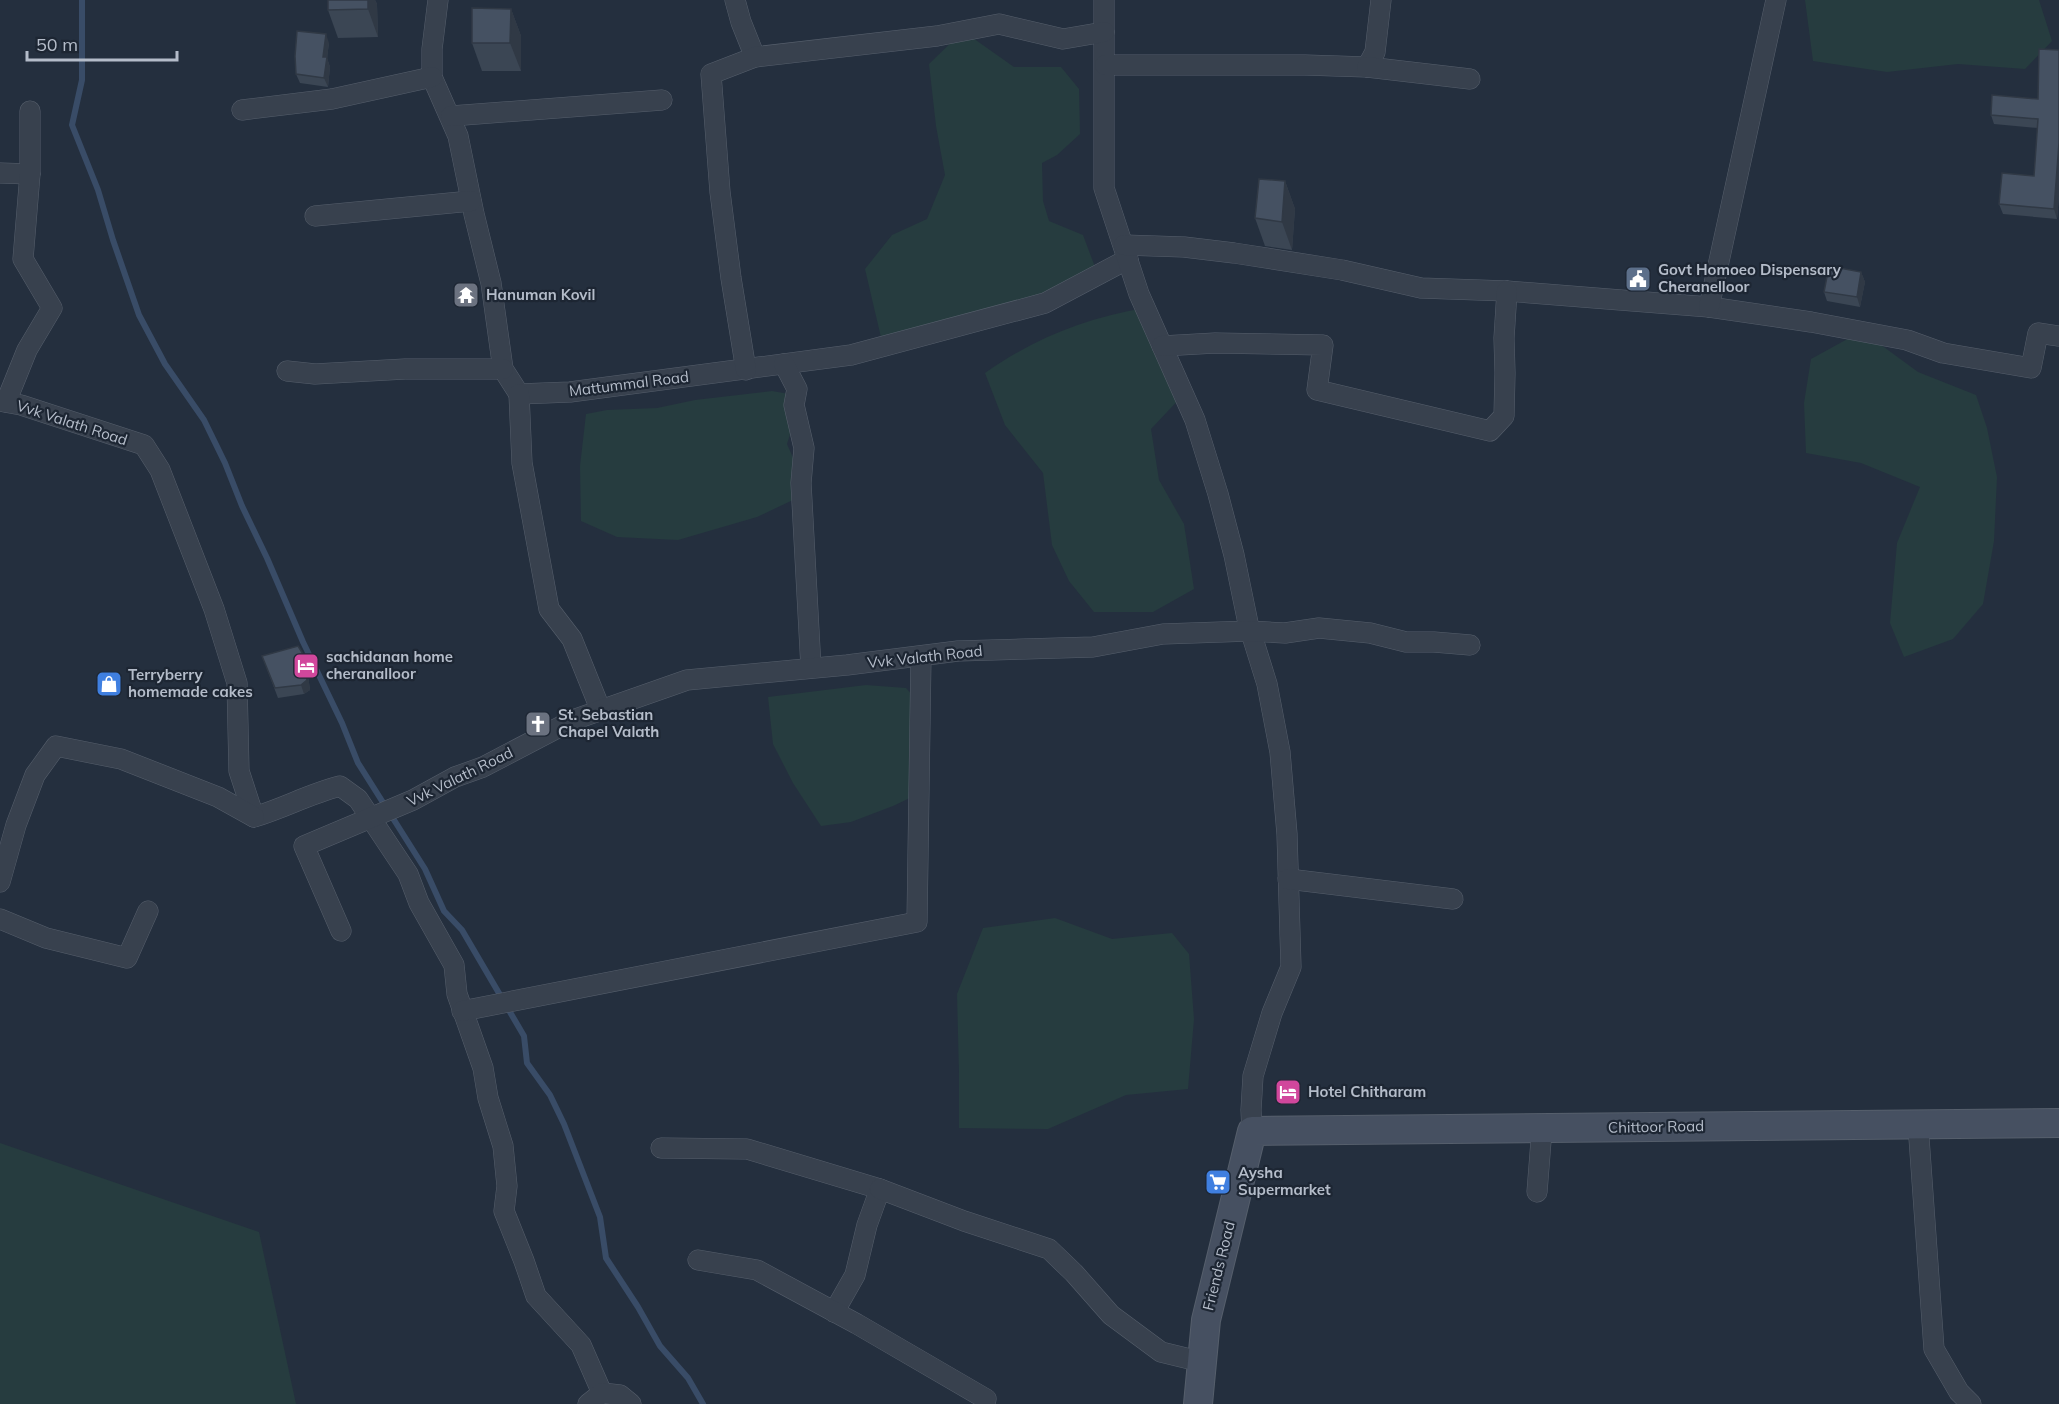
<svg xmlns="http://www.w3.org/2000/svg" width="2059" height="1404" font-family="Mulish,sans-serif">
<rect width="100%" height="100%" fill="#242f3e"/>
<g fill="#263c3f">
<polygon points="1805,0 2039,0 2052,41 2025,69 1958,64 1887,72 1813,61"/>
<polygon points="963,31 1014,67 1061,67 1079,89 1080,134 1057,155 1042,163 1043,201 1049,221 1083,235 1098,275 1068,291 883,346 865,269 892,235 927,219 945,175 936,126 929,64"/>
<path d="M1145,308L1183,395L1151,429L1159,480L1184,524L1194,589L1153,612H1094L1069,581L1052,545L1043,473L1005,425L985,373C1035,338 1085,318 1145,308Z"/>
<polygon points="1862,331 1918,372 1976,395 1987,428 1997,477 1994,541 1983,604 1953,639 1904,657 1890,623 1897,543 1920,487 1861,463 1806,453 1804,403 1811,359"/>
<polygon points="772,391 789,394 793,425 787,444 802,478 793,500 757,517 678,540 617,537 581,521 580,466 586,414 607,410 657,408 695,400"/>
<polygon points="866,685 906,688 920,704 912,797 893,806 851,822 821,826 793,783 773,744 768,697"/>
<polygon points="1055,918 1112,939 1172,933 1189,954 1194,1019 1188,1089 1126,1095 1048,1129 959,1128 959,1073 957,994 983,928"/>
<polygon points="0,1143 259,1232 296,1404 0,1404"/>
</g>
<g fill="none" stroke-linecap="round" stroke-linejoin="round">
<polyline stroke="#394c67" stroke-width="6" points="82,0 82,80 72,125 98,190 113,240 139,315 165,364 204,420 225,463 242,506 267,558 303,642 342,723 358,763 425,869 444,911 462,930 524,1036 527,1063 550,1095 564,1124 600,1217 606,1258 638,1307 660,1346 688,1378 703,1404"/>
<g stroke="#565f6c" stroke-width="21">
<g id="minor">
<polyline points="438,0 432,49 432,77 458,136 474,214 491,283 503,369 519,394 570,392 851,355 1045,303 1128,259"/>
<polyline points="735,0 741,22 755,57"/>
<polyline points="1104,0 1104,188 1139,294 1195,420 1218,494 1234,555 1248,623 1267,684 1280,752 1287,834 1291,967 1272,1013 1253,1076 1251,1110 1252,1131"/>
<polyline points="1105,65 1305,65 1367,67 1375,52 1381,0"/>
<polyline points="1367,67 1470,79"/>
<polyline points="242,110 332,99 432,77"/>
<polyline points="451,116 662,100"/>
<polyline points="0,173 30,174"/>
<polyline points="315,216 471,201"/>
<polyline points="1124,245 1184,247 1234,253 1342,270 1421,288 1507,291 1709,307 1811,322 1907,340 1943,353 2031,368 2038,333 2059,336"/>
<polyline points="1709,307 1776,0"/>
<polyline points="1162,346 1215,343 1323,345 1317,390 1490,431 1504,416 1505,373 1504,338 1507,291"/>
<polyline points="784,364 797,389 794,405 804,448 801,483 811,668"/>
<polyline points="746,370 731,278 720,192 711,74 755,57 937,36 999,24 1063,39 1104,32"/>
<polyline points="287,371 315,374 405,369 503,369"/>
<polyline points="519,394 522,463 549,609 572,639 601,711"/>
<path d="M0,401L21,405L144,445L160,470L214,609L237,683L239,771L254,817C284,808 309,794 340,786L358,799L408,874L419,903L454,965L457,994L483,1068L488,1098L503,1146L507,1186L504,1211L524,1261L536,1296L581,1345L602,1393"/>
<polyline points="6,402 27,350 52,308 23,259 30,174 30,111"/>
<polyline points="1288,879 1453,899"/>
<polyline points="0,882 16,825 35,775 56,746 121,759 218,797 254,817"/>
<polyline points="0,919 46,938 127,958 148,911"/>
<polyline points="341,931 304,846 413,800 455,777 483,767 573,720 687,680 847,665 958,651 1093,647 1163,634 1250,631 1285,633 1319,628 1370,633 1406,642 1434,642 1470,645"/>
<polyline points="462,1011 917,922 921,656"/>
<polyline points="1918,1124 1934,1349 1959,1392 1971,1404"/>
<polyline points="661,1148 747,1149 880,1189 867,1225 855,1275 834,1312"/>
<polyline points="880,1189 964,1221 1049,1249 1074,1273 1111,1315 1161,1352 1202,1362"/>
<polyline points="1537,1192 1542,1128"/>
<polyline points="698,1260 757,1270 857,1324 986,1399 985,1404"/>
<polyline points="588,1404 602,1393 620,1395 631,1404"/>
</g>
</g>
<g stroke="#565f6c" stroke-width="30">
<polyline id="secondary" points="1198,1404 1206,1320 1252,1131 2059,1123"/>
</g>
<use href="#minor" stroke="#38414e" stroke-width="20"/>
<use href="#secondary" stroke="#465061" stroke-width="28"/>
</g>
<g fill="#3b4654">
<polygon points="328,0 375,0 377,4 378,37 338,38 328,10"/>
<polygon points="511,9 521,36 521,71 482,71 472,43"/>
<polygon points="329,43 327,58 330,67 328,87 300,83 296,74"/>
<polygon points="2059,50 2059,196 2057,219 2003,214 1999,204 2034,176 2038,128 1994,124 1991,115 2038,99"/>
<polygon points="1285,181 1295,209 1292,250 1265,246 1255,218"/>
<polygon points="1861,272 1865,282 1860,307 1827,301 1824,292"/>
<polygon points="262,656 311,672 308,675 310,690 304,694 278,698"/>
</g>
<g fill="#303945">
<polygon points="368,0 375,0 377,4 378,37 368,9"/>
<polygon points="511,9 521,36 521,71 510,43"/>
<polygon points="326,34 329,43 327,58 330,67 328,87 324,78 323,57"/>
<polygon points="2059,143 2059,196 2057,219 2054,209"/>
<polygon points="1285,181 1295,209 1292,250 1282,222"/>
<polygon points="1861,272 1865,282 1860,307 1857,297"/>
<polygon points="308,662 311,672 308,675 310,690 304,694 301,685 304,666"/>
</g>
<g fill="#455162" stroke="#303945" stroke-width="1.5">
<polygon points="328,0 368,0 368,9 328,10"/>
<polygon points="472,8 511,9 510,43 472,43"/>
<polygon points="297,31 326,34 323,57 327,57 324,78 296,74 295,56"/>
<polygon points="2039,49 2059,50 2059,143 2054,209 1999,204 2002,173 2034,176 2038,119 1991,115 1992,95 2038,99"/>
<polygon points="1259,179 1285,181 1282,222 1255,218"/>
<polygon points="1829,266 1861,272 1857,297 1824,292"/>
<polygon points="298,646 308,662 304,666 307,680 301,685 275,688 262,656"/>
</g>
<defs>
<g id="civic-square" transform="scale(1.35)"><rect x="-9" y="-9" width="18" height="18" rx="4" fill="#5c6f8a" stroke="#1d2633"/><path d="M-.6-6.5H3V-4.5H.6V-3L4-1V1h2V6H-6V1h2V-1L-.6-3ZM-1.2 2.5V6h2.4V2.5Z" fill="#fff"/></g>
<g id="temple-square" transform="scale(1.35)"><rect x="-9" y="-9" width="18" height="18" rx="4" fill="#6b7280" stroke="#1d2633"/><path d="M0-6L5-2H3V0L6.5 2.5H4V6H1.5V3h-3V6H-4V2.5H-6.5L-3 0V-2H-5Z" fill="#fff"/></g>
<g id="hotel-square" transform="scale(1.35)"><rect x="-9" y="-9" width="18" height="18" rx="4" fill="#d1479c" stroke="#1d2633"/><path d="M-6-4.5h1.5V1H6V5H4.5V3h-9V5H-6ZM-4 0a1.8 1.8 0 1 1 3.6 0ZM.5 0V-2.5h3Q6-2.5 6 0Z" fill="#fff"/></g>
<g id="shop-square" transform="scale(1.35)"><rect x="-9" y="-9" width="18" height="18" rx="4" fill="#3f7fe0" stroke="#1d2633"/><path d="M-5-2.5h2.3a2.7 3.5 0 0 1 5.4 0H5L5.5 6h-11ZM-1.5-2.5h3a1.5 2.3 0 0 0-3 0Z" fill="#fff"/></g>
<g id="church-square" transform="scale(1.35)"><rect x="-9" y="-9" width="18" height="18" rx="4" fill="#6b7280" stroke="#1d2633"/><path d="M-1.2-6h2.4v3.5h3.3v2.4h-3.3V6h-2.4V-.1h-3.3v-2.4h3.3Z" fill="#fff"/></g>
<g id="supermarket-square" transform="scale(1.35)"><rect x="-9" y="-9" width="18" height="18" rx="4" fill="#3f7fe0" stroke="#1d2633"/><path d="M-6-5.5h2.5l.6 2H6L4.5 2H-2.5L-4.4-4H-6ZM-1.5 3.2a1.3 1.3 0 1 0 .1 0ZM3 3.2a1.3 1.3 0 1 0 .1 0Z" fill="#fff"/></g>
</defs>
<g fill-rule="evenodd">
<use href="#civic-square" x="1638" y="279"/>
<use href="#temple-square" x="466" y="295"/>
<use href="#hotel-square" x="306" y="666"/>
<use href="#shop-square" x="109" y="684"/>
<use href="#church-square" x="538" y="724"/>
<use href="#hotel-square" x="1288" y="1092"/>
<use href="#supermarket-square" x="1218" y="1182"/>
</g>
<g text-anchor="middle" stroke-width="4.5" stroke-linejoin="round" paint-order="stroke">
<g font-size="15" font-weight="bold" fill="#b4bcc9" stroke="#1d2633" text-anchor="start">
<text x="1658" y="275">Govt Homoeo Dispensary<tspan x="1658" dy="17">Cheranelloor</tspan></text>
<text x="486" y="300">Hanuman Kovil</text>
<text x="326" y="662">sachidanan home<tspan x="326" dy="17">cheranalloor</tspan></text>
<text x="128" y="680">Terryberry<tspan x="128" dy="17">homemade cakes</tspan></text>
<text x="558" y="720">St. Sebastian<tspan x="558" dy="17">Chapel Valath</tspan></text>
<text x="1308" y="1097">Hotel Chitharam</text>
<text x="1238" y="1178">Aysha<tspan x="1238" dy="17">Supermarket</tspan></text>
</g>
<g font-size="15" fill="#b4bcc9" stroke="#1d2633">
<text transform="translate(629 384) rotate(-7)" y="5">Mattummal Road</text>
<text transform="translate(72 423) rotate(18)" y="5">Vvk Valath Road</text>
<text transform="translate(925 657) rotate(-6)" y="5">Vvk Valath Road</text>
<text transform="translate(460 777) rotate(-26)" y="5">Vvk Valath Road</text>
<text transform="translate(1656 1127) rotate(-1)" y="5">Chittoor Road</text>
<text transform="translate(1219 1266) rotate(-76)" y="5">Friends Road</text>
</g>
</g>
<path d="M27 51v9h150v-9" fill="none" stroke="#b4bcc9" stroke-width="3"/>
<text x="36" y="51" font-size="18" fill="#b4bcc9" stroke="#1d2633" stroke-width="4.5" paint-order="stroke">50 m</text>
</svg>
